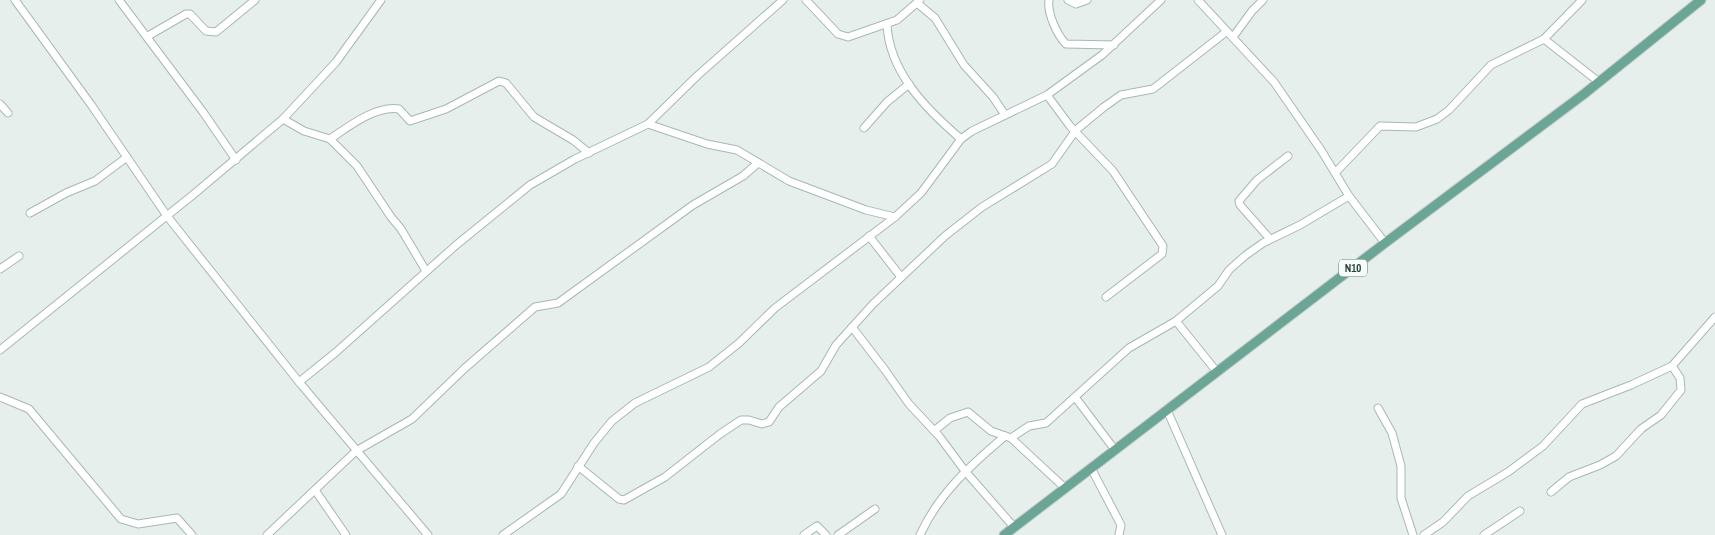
<svg xmlns="http://www.w3.org/2000/svg" width="1715" height="535" font-family="'Archivo Narrow',sans-serif">
<rect width="100%" height="100%" fill="#e6efeb"/>
<g fill="none" stroke-linecap="round" stroke-linejoin="round">
<g stroke="#a8b8b2" stroke-width="9">
<g id="minor">
<polyline points="15,0 92,106 167,216 299,382 428,535"/>
<polyline points="119,0 203,112 236,160"/>
<polyline points="806,0 838,34 848,37 897,20 920,0"/>
<path d="M1049,0C1047,13 1057,35 1066,44L1114,45"/>
<polyline points="1068,0 1076,4 1087,0"/>
<polyline points="1198,0 1274,82 1321,150 1349,196 1385,243"/>
<polyline points="917,3 935,18 964,65 993,97 1005,115"/>
<path d="M887,24C889,72 926,109 961,139"/>
<polyline points="148,36 186,14 190,14 206,31 216,32 255,0"/>
<polyline points="1233,37 1252,11 1263,0"/>
<polyline points="1544,39 1599,82"/>
<polyline points="1047,95 1070,126 1113,171 1163,246 1162,254 1106,297"/>
<polyline points="0,104 8,113"/>
<polyline points="283,119 304,131 330,139 357,166 391,217 401,229 426,271"/>
<polyline points="648,124 707,144 737,150 789,181 866,210 895,217"/>
<polyline points="864,128 887,102 909,84"/>
<path d="M330,139C348,127 376,105 399,109L410,121L446,109L499,81L506,83L534,117L573,140L589,153"/>
<polyline points="1336,172 1380,126 1416,127 1437,119 1449,110 1491,65 1544,39 1582,0"/>
<polyline points="30,213 66,193 95,181 127,157"/>
<polyline points="869,236 901,277"/>
<polyline points="1270,239 1240,205 1239,201 1257,180 1288,156"/>
<polyline points="0,269 19,256"/>
<polyline points="1176,321 1218,286 1229,270 1246,255 1263,243 1300,225 1349,196"/>
<polyline points="852,327 885,370 909,404 939,436 965,471 1014,527"/>
<polyline points="0,350 194,194 283,119 336,62 381,0"/>
<polyline points="299,382 335,353 455,246 530,185 575,159 648,124 697,76 783,0"/>
<polyline points="0,397 29,409 121,519 138,524 177,518 192,535"/>
<polyline points="1075,397 1115,450"/>
<polyline points="1378,408 1392,433 1401,466 1401,498 1413,535"/>
<polyline points="1167,410 1222,535"/>
<polyline points="934,431 950,418 968,412 991,431 1011,438 1065,488"/>
<polyline points="1011,438 1029,426 1046,423 1129,348 1176,321 1217,372"/>
<polyline points="578,466 619,499 624,500 665,477 720,434 741,420 749,420 762,424 769,422 779,407 821,371 836,345 873,304 945,236 982,207 1052,164 1076,130 1104,107 1121,95 1153,89 1226,32"/>
<polyline points="1091,468 1121,525 1119,535"/>
<polyline points="315,490 346,535"/>
<polyline points="1551,492 1569,477 1600,465 1616,456 1641,429 1661,415 1681,390 1680,378 1672,366"/>
<polyline points="267,535 356,451 412,419 465,368 535,307 558,303 693,205 743,176 758,163"/>
<polyline points="503,535 561,494 594,443 612,421 635,403 709,367 739,343 775,308 895,217 921,193 961,139 972,131 1047,95 1102,55 1161,0"/>
<polyline points="804,535 817,526 826,535"/>
<polyline points="838,535 875,509"/>
<path d="M920,535C939,493 971,465 1005,436"/>
<polyline points="1424,535 1443,522 1468,496 1508,472 1543,446 1582,404 1631,385 1672,366 1715,317"/>
<polyline points="1484,535 1520,511"/>
</g>
</g>
<g stroke="#c2cac8" stroke-width="11">
<polyline id="major" points="1004,535 1385,243 1584,94 1701,0"/>
</g>
<use href="#minor" stroke="#fff" stroke-width="7"/>
<use href="#major" stroke="#6aa596" stroke-width="9"/>
</g>
<g text-anchor="middle" stroke-width="5" stroke-linejoin="round" paint-order="stroke">
<rect fill="#f7fbf9" stroke="#637a73" stroke-width="1" x="1339" y="259.5" width="28" height="17" rx="4"/>
<g font-size="11" font-weight="bold" fill="#24423a">
<text x="1353" y="272">N10</text>
</g>
</g>
</svg>
